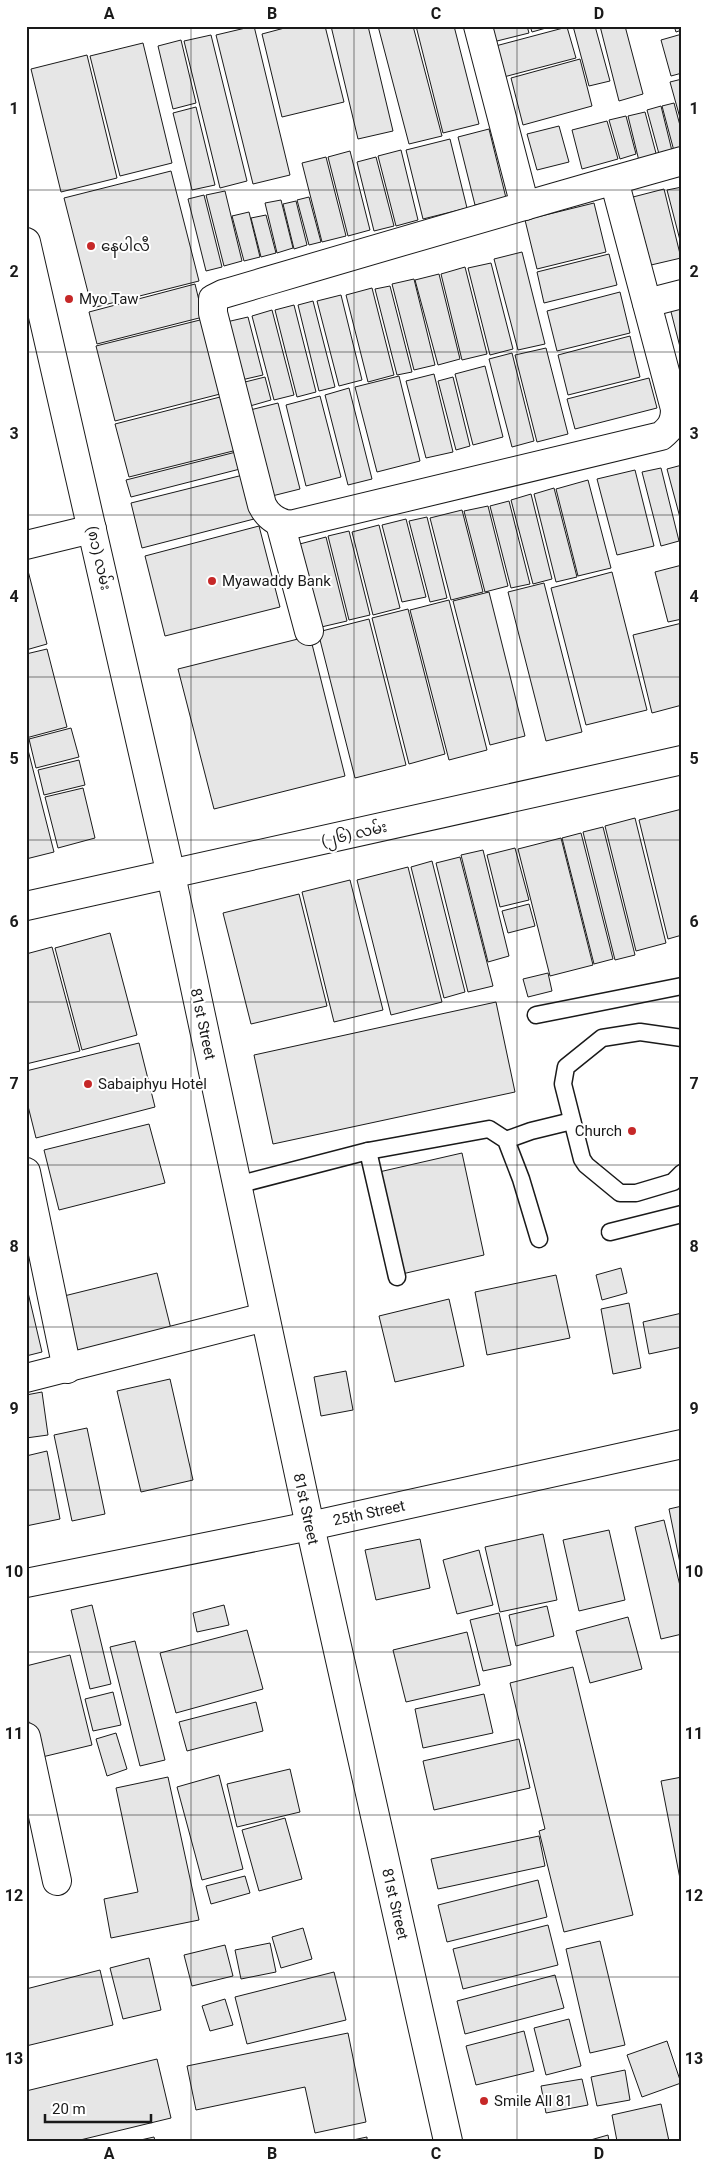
<svg xmlns="http://www.w3.org/2000/svg" width="708" height="2167" font-family="Roboto,'Noto Sans Myanmar',sans-serif">
<rect width="100%" height="100%" fill="#fff"/>
<g fill="#e6e6e6" stroke="#1a1a1a">
<polygon points="254,26 290,175 253,184 216,35"/>
<polygon points="292,26 325,26 344,102 282,117 262,34"/>
<polygon points="331,26 368,26 393,131 358,139"/>
<polygon points="378,26 413,26 442,136 409,144"/>
<polygon points="416,26 454,26 479,124 443,133"/>
<polygon points="485,26 527,26 529,33 485,44"/>
<polygon points="530,26 546,26 546,28 532,32"/>
<polygon points="573,26 595,26 610,81 589,86"/>
<polygon points="600,26 625,26 643,94 619,101"/>
<polygon points="674,26 682,26 682,30 676,32"/>
<polygon points="567,27 576,58 496,79 488,48"/>
<polygon points="682,34 682,73 671,76 661,40"/>
<polygon points="211,35 247,181 220,188 184,41"/>
<polygon points="181,40 196,103 173,109 158,46"/>
<polygon points="143,43 172,163 120,176 90,56"/>
<polygon points="87,55 117,178 61,192 31,69"/>
<polygon points="580,59 592,106 523,125 511,78"/>
<polygon points="682,79 682,125 670,82"/>
<polygon points="674,103 682,133 682,149 674,151 662,106"/>
<polygon points="661,106 672,151 659,154 647,110"/>
<polygon points="196,107 215,185 192,190 173,113"/>
<polygon points="645,112 657,157 639,161 628,116"/>
<polygon points="626,116 636,154 620,159 609,120"/>
<polygon points="607,121 618,159 582,169 572,130"/>
<polygon points="559,126 569,162 537,170 527,134"/>
<polygon points="489,129 506,198 475,205 458,137"/>
<polygon points="450,139 467,208 423,219 406,150"/>
<polygon points="401,150 418,220 396,226 378,156"/>
<polygon points="350,151 370,230 348,236 328,157"/>
<polygon points="326,157 346,236 322,242 302,163"/>
<polygon points="376,157 394,226 374,231 357,162"/>
<polygon points="171,171 199,281 92,308 64,198"/>
<polygon points="682,187 682,248 667,190"/>
<polygon points="664,189 681,258 651,265 633,197"/>
<polygon points="225,191 242,261 224,266 206,195"/>
<polygon points="204,195 222,267 206,271 188,199"/>
<polygon points="309,197 321,242 309,245 297,200"/>
<polygon points="281,200 293,248 277,253 265,203"/>
<polygon points="296,201 307,245 294,249 283,204"/>
<polygon points="594,203 606,252 537,269 525,220"/>
<polygon points="249,212 260,257 244,261 232,216"/>
<polygon points="266,215 276,253 261,257 251,218"/>
<polygon points="522,252 545,344 518,350 494,259"/>
<polygon points="609,254 617,285 544,303 537,272"/>
<polygon points="491,263 513,349 490,355 468,268"/>
<polygon points="465,267 487,354 462,360 441,274"/>
<polygon points="439,274 460,359 438,365 415,280"/>
<polygon points="414,279 435,365 414,370 392,284"/>
<polygon points="195,284 203,317 97,344 89,312"/>
<polygon points="390,286 412,372 397,375 375,289"/>
<polygon points="372,288 394,375 368,382 346,295"/>
<polygon points="620,292 630,333 557,351 547,311"/>
<polygon points="341,295 362,380 339,386 317,301"/>
<polygon points="313,301 335,387 319,391 298,305"/>
<polygon points="682,301 682,347 680,347 669,304"/>
<polygon points="294,305 316,392 297,397 275,310"/>
<polygon points="272,310 294,395 274,400 252,316"/>
<polygon points="248,317 263,375 237,381 222,323"/>
<polygon points="204,319 224,393 115,421 96,346"/>
<polygon points="630,336 640,377 568,395 558,355"/>
<polygon points="546,348 568,434 537,442 515,355"/>
<polygon points="512,353 534,441 512,447 489,359"/>
<polygon points="485,366 503,437 473,445 455,374"/>
<polygon points="434,374 453,452 426,458 406,381"/>
<polygon points="399,376 420,461 377,472 355,387"/>
<polygon points="265,377 271,400 243,408 237,384"/>
<polygon points="453,377 470,446 456,450 438,381"/>
<polygon points="649,378 657,408 575,429 567,399"/>
<polygon points="349,388 372,479 348,485 325,395"/>
<polygon points="224,396 237,450 129,477 115,424"/>
<polygon points="320,396 341,477 306,486 286,405"/>
<polygon points="278,403 300,489 260,499 238,413"/>
<polygon points="236,452 240,469 131,497 126,480"/>
<polygon points="682,465 682,525 667,469"/>
<polygon points="661,468 679,541 661,546 642,472"/>
<polygon points="635,470 654,546 617,555 597,479"/>
<polygon points="243,475 254,519 142,548 131,503"/>
<polygon points="588,480 611,568 578,576 556,489"/>
<polygon points="554,488 577,577 556,582 534,494"/>
<polygon points="531,494 552,579 533,584 511,500"/>
<polygon points="509,501 530,584 511,588 490,506"/>
<polygon points="488,506 508,586 485,592 464,511"/>
<polygon points="462,510 483,592 451,600 430,518"/>
<polygon points="427,517 447,598 430,602 409,521"/>
<polygon points="406,519 426,597 402,602 382,525"/>
<polygon points="379,525 400,608 373,615 352,532"/>
<polygon points="259,526 280,607 165,636 145,556"/>
<polygon points="349,531 370,615 349,620 328,536"/>
<polygon points="326,537 347,621 317,628 296,545"/>
<polygon points="26,563 47,644 26,650"/>
<polygon points="682,565 682,619 668,622 655,572"/>
<polygon points="612,572 647,710 586,725 551,588"/>
<polygon points="544,583 582,732 546,741 508,592"/>
<polygon points="489,592 525,736 490,745 453,601"/>
<polygon points="449,600 487,750 449,760 410,610"/>
<polygon points="408,609 445,754 409,764 372,618"/>
<polygon points="369,619 406,765 355,778 318,632"/>
<polygon points="682,623 682,705 652,713 633,635"/>
<polygon points="310,636 345,776 214,809 178,669"/>
<polygon points="47,649 67,727 26,738 26,654"/>
<polygon points="71,728 79,757 36,768 29,739"/>
<polygon points="26,742 54,852 26,859"/>
<polygon points="79,760 85,785 44,795 38,770"/>
<polygon points="83,788 95,838 58,848 45,797"/>
<polygon points="682,809 682,935 668,939 639,820"/>
<polygon points="635,818 666,943 636,951 605,826"/>
<polygon points="603,827 635,955 615,960 583,832"/>
<polygon points="581,833 613,959 594,964 562,838"/>
<polygon points="561,838 593,965 550,976 518,849"/>
<polygon points="515,848 529,900 500,907 487,855"/>
<polygon points="483,850 509,956 488,962 461,855"/>
<polygon points="460,857 493,986 468,992 436,863"/>
<polygon points="432,861 465,992 444,998 411,867"/>
<polygon points="408,867 442,1002 391,1015 357,880"/>
<polygon points="350,880 383,1010 334,1022 302,892"/>
<polygon points="299,894 327,1006 251,1024 223,913"/>
<polygon points="529,904 535,926 508,933 502,911"/>
<polygon points="110,933 137,1035 82,1050 55,948"/>
<polygon points="52,947 80,1051 26,1064 26,954"/>
<polygon points="548,973 552,991 528,997 523,979"/>
<polygon points="496,1002 515,1092 273,1144 254,1055"/>
<polygon points="139,1043 155,1107 36,1138 26,1098 26,1071"/>
<polygon points="149,1124 165,1183 59,1210 44,1150"/>
<polygon points="462,1153 484,1255 402,1274 379,1172"/>
<polygon points="621,1268 627,1293 602,1300 596,1275"/>
<polygon points="157,1273 171,1329 78,1353 64,1296"/>
<polygon points="556,1275 570,1338 487,1355 475,1292"/>
<polygon points="26,1284 42,1352 26,1356"/>
<polygon points="449,1299 464,1366 395,1382 379,1316"/>
<polygon points="629,1303 641,1368 613,1374 601,1309"/>
<polygon points="682,1313 682,1347 649,1354 643,1322"/>
<polygon points="346,1371 353,1410 321,1416 314,1377"/>
<polygon points="170,1379 193,1480 141,1492 117,1391"/>
<polygon points="42,1392 48,1435 26,1438 26,1395"/>
<polygon points="87,1428 105,1514 72,1521 54,1435"/>
<polygon points="47,1451 60,1519 26,1526 26,1456"/>
<polygon points="682,1506 682,1573 669,1509"/>
<polygon points="664,1520 682,1594 682,1634 661,1639 635,1527"/>
<polygon points="609,1530 625,1600 579,1611 563,1540"/>
<polygon points="543,1534 557,1600 500,1612 485,1547"/>
<polygon points="420,1539 430,1588 376,1600 365,1550"/>
<polygon points="479,1550 493,1605 457,1614 443,1560"/>
<polygon points="92,1605 111,1684 90,1689 71,1610"/>
<polygon points="224,1605 229,1625 197,1632 193,1613"/>
<polygon points="547,1606 554,1636 516,1646 509,1615"/>
<polygon points="499,1613 511,1665 483,1671 470,1620"/>
<polygon points="628,1617 642,1669 590,1683 576,1631"/>
<polygon points="247,1630 263,1689 176,1713 160,1653"/>
<polygon points="467,1632 480,1685 406,1702 393,1650"/>
<polygon points="135,1641 165,1760 140,1766 110,1647"/>
<polygon points="70,1655 92,1745 38,1758 26,1711 26,1666"/>
<polygon points="573,1667 633,1915 564,1932 539,1831 545,1829 510,1683"/>
<polygon points="113,1692 121,1725 93,1731 85,1699"/>
<polygon points="484,1694 493,1733 423,1748 415,1709"/>
<polygon points="256,1702 263,1731 187,1751 179,1722"/>
<polygon points="116,1733 127,1769 107,1776 96,1739"/>
<polygon points="519,1739 530,1788 434,1810 423,1761"/>
<polygon points="290,1769 300,1812 237,1827 227,1784"/>
<polygon points="219,1775 243,1869 202,1880 177,1787"/>
<polygon points="168,1777 199,1920 111,1938 104,1899 138,1892 116,1788"/>
<polygon points="682,1777 682,1889 661,1781"/>
<polygon points="285,1818 302,1879 259,1891 242,1830"/>
<polygon points="539,1836 545,1866 438,1889 431,1859"/>
<polygon points="245,1876 250,1893 211,1904 206,1886"/>
<polygon points="538,1880 547,1917 447,1942 438,1905"/>
<polygon points="548,1925 558,1965 463,1989 453,1949"/>
<polygon points="303,1928 312,1959 281,1968 272,1937"/>
<polygon points="600,1941 625,2045 590,2053 566,1949"/>
<polygon points="270,1943 276,1972 241,1979 235,1950"/>
<polygon points="225,1945 233,1976 192,1986 184,1955"/>
<polygon points="149,1958 161,2010 123,2019 110,1968"/>
<polygon points="100,1970 113,2025 26,2046 26,1989"/>
<polygon points="334,1972 346,2020 247,2044 235,1997"/>
<polygon points="555,1975 564,2008 465,2034 457,2001"/>
<polygon points="225,1999 233,2025 210,2031 202,2006"/>
<polygon points="569,2019 581,2066 546,2075 534,2028"/>
<polygon points="524,2031 534,2071 476,2085 466,2046"/>
<polygon points="348,2033 366,2122 315,2133 305,2087 196,2110 187,2066"/>
<polygon points="667,2041 681,2083 642,2097 627,2055"/>
<polygon points="157,2059 171,2118 76,2141 26,2141 26,2091"/>
<polygon points="625,2070 630,2100 597,2106 591,2077"/>
<polygon points="582,2079 588,2105 546,2113 541,2086"/>
<polygon points="661,2104 669,2141 617,2141 612,2115"/>
<polygon points="608,2135 609,2141 587,2141"/>
<polygon points="154,2137 155,2141 136,2141"/>
<polygon points="367,2137 367,2141 348,2141"/>
</g>
<g fill="none" stroke-linecap="round" stroke-linejoin="round">
<g stroke="#1a1a1a" stroke-width="19">
<g id="service">
<polyline points="536,1015 682,986"/>
<polyline points="682,1038 640,1032 602,1038 566,1067 563,1084 582,1159 586,1165 620,1193 636,1193 673,1182 682,1173"/>
<polyline points="506,1140 531,1131 572,1121"/>
<polyline points="368,1151 397,1277"/>
<polyline points="237,1185 368,1151 489,1129 506,1140 521,1179 539,1239"/>
<polyline points="610,1232 682,1214"/>
</g>
</g>
<g stroke="#1a1a1a" stroke-width="30">
<g id="minor">
<polyline points="478,26 525,206"/>
<path d="M614,180L675,409C675,422 671,428 661,436L290,525C277,523 268,517 262,505L213,313V299L223,294C376,249 528,204 682,161"/>
<polyline points="647,303 682,294"/>
<polyline points="280,523 309,631"/>
<polyline points="26,545 92,529"/>
<polyline points="26,1172 67,1369"/>
<polyline points="26,1378 265,1317"/>
<polyline points="26,1583 310,1526 682,1444"/>
<polyline points="26,1737 57,1881"/>
</g>
</g>
<g stroke="#1a1a1a" stroke-width="30">
<polyline id="tertiary" points="26,242 171,875 310,1526 448,2141"/>
</g>
<g stroke="#1a1a1a" stroke-width="30">
<polyline id="secondary" points="26,906 682,760"/>
</g>
<use href="#service" stroke="#fff" stroke-width="16"/>
<use href="#minor" stroke="#fff" stroke-width="28"/>
<use href="#tertiary" stroke="#fff" stroke-width="28"/>
<use href="#secondary" stroke="#fff" stroke-width="28"/>
</g>
<path fill="none" stroke="#1a1a1a" stroke-width="1" stroke-opacity="0.55" d="M191,26V2141M354,26V2141M517,26V2141M26,190H682M26,352H682M26,515H682M26,677H682M26,840H682M26,1002H682M26,1165H682M26,1327H682M26,1490H682M26,1652H682M26,1815H682M26,1977H682"/>
<g fill="#c62828" stroke="#fff" stroke-width="2">
<circle cx="91" cy="246" r="5"/>
<circle cx="69" cy="299" r="5"/>
<circle cx="212" cy="581" r="5"/>
<circle cx="88" cy="1084" r="5"/>
<circle cx="632" cy="1131" r="5"/>
<circle cx="484" cy="2101" r="5"/>
</g>
<g text-anchor="middle" stroke-width="4" stroke-linejoin="round" paint-order="stroke">
<g font-size="15" fill="#1a1a1a" stroke="#fff" text-anchor="start">
<text x="101" y="251">နေပါလီ</text>
<text x="79" y="304">Myo Taw</text>
<text x="222" y="586">Myawaddy Bank</text>
<text x="98" y="1089">Sabaiphyu Hotel</text>
<text x="622" y="1136" text-anchor="end">Church</text>
<text x="494" y="2106">Smile All 81</text>
</g>
<g font-size="15" fill="#1a1a1a" stroke="#fff">
<text transform="translate(99 558) rotate(77)" y="5">(၈၁) လမ်း</text>
<text transform="translate(354 834) rotate(-13)" y="5">(၂၆) လမ်း</text>
<text transform="translate(203 1024) rotate(78)" y="5">81st Street</text>
<text transform="translate(306 1509) rotate(78)" y="5">81st Street</text>
<text transform="translate(369 1513) rotate(-12)" y="5">25th Street</text>
<text transform="translate(395 1904) rotate(77)" y="5">81st Street</text>
</g>
</g>
<rect width="708" height="2167" fill="none" stroke="#ffffff" stroke-width="55"/>
<path d="M45 2114v8h106v-8" fill="none" stroke="#1a1a1a" stroke-width="2.5"/>
<text x="52" y="2114" font-size="15" fill="#1a1a1a" stroke="#ffffff" stroke-width="4" paint-order="stroke">20 m</text>
<rect x="28" y="28" width="652" height="2112" fill="none" stroke="#1a1a1a" stroke-width="2"/>
<g font-size="16" text-anchor="middle" font-weight="bold" fill="#1a1a1a">
<text x="109" y="19">A</text>
<text x="272" y="19">B</text>
<text x="436" y="19">C</text>
<text x="599" y="19">D</text>
<text x="14" y="114">1</text>
<text x="694" y="114">1</text>
<text x="14" y="277">2</text>
<text x="694" y="277">2</text>
<text x="14" y="439">3</text>
<text x="694" y="439">3</text>
<text x="14" y="602">4</text>
<text x="694" y="602">4</text>
<text x="14" y="764">5</text>
<text x="694" y="764">5</text>
<text x="14" y="927">6</text>
<text x="694" y="927">6</text>
<text x="14" y="1089">7</text>
<text x="694" y="1089">7</text>
<text x="14" y="1252">8</text>
<text x="694" y="1252">8</text>
<text x="14" y="1414">9</text>
<text x="694" y="1414">9</text>
<text x="14" y="1577">10</text>
<text x="694" y="1577">10</text>
<text x="14" y="1739">11</text>
<text x="694" y="1739">11</text>
<text x="14" y="1901">12</text>
<text x="694" y="1901">12</text>
<text x="14" y="2064">13</text>
<text x="694" y="2064">13</text>
<text x="109" y="2159">A</text>
<text x="272" y="2159">B</text>
<text x="436" y="2159">C</text>
<text x="599" y="2159">D</text>
</g>
</svg>
